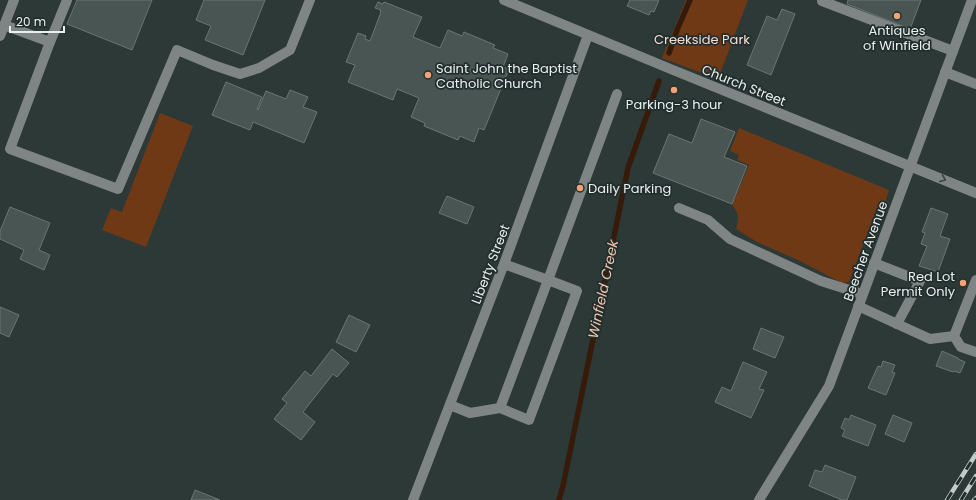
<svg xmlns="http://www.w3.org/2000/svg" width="976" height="500" font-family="Poppins,sans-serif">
<rect width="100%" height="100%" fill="#2c3937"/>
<g fill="#6f3916">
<polygon points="686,0 748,0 718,79 662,58"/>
<polygon points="160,113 193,126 146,247 102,230 111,208 122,212"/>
<path d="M739,128L889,190L885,203L876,211L849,282L842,283L800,261L757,242L736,229C739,218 739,214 732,205L749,165L737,160L739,155L730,151Z"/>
</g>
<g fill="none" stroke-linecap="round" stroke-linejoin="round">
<g stroke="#361b0a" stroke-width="5.5">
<polyline points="669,53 677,30 690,0"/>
<polyline points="559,500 563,486 628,168 659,81"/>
</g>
</g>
<g fill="#485553" stroke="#687674">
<polygon points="77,0 152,0 132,50 67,24"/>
<polygon points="204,0 265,0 243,55 205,40 211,26 196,20"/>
<polygon points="630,0 659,0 654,12 651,11 649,15 627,6"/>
<polygon points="848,0 921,0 910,29 847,4"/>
<polygon points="378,2 383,4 384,2 422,17 413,37 440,48 448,30 462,36 464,32 495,45 493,48 508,54 503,67 509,69 484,130 479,128 474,142 460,136 458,140 424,126 425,123 411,117 419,98 397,89 393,100 348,82 355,65 346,62 358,33 366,36 365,39 370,41 381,12 380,11 381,10 375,8"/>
<polygon points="782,9 795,14 771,75 747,65 767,16 777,20"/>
<polygon points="226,82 262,97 257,109 258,110 266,91 286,99 290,90 308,97 303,107 317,112 304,143 253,122 250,130 212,115"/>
<polygon points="701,119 735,132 724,157 747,166 732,204 653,173 669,134 692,143"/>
<polygon points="447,196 474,207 467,224 439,213"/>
<polygon points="10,207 50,223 39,250 50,255 44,270 20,259 24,250 0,239 0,231"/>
<polygon points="931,208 948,214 940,236 950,239 938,272 919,266 927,246 921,244 925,233 922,232"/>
<polygon points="0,307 19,315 9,337 0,333"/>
<polygon points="349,315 370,325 356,352 336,342"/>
<polygon points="761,328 784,337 775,358 753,349"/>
<polygon points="332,349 349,363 337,377 333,374 303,412 315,422 301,440 274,419 287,403 282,399 305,371 311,376"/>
<polygon points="942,351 958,358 958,359 965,362 960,373 954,371 953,372 936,366"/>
<polygon points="883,361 895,365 892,372 895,373 886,395 868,388 878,366 881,367"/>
<polygon points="743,362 767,372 759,389 764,390 751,418 715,402 722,387 731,391"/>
<polygon points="851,415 876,425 868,446 842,436 845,430 841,428 845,418 849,420"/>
<polygon points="893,415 912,423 904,442 885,434"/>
<polygon points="825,465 856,477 847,500 842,500 809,486 815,470 822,472"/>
<polygon points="195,490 220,500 191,500"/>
</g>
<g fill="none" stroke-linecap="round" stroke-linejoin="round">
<g stroke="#7f8584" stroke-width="10">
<polyline points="504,0 673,70 976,193"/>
<polyline points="822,0 822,1 953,51"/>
<polyline points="4,25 50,42 10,149 118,189 177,50 213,65 240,74 259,68 290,50 310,0"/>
<polyline points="0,36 14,0"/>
<polyline points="50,42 67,0"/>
<polyline points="945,72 976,84"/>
<polyline points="679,208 708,220 730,239 821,281 862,294"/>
<polyline points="874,263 920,281 897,324"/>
<polyline points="504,264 548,280 617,94"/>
<polyline points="976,280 954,336 961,347 976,352"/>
<polyline points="858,306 930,339 954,336"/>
<polyline points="450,405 470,413 500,408 529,420 577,291 548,280 500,408"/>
<polyline points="413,500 504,264 588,35"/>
<polyline points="759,500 829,386 972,0"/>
</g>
<g stroke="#c2cbca" stroke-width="4.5">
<g id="rail">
<polyline points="947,500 976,454"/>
<polyline points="961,500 976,476"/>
<polyline points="974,500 976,498"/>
</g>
</g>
<use href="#rail" stroke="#222e2d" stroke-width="3" stroke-dasharray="9" stroke-linecap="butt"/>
</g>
<defs><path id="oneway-chevron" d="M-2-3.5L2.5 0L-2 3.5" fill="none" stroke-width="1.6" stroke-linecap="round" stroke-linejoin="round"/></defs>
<use stroke="#394443" href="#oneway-chevron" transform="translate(943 179) rotate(22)"/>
<g fill="#efa377" stroke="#222e2d" stroke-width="1.5">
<circle cx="897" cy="16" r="4"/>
<circle cx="428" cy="75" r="4"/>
<circle cx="674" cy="90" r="4"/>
<circle cx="580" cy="188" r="4"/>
<circle cx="963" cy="283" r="4"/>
</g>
<g text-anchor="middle" stroke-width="3.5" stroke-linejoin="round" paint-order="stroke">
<g font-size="13" fill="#e8f0ef" stroke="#222e2d">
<text x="897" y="35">Antiques<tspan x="897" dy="15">of Winfield</tspan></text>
<text x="436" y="73" text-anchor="start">Saint John the Baptist<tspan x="436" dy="15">Catholic Church</tspan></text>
<text x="674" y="109">Parking-3 hour</text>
<text x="588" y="193" text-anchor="start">Daily Parking</text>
<text x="955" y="281" text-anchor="end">Red Lot<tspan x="955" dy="15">Permit Only</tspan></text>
</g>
<g font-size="13" fill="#f3dccf" stroke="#222e2d">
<text x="702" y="44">Creekside Park</text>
</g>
<g font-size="13" fill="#e8f0ef" stroke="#222e2d">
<text transform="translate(744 85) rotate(22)" y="5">Church Street</text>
<text transform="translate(865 251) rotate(-70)" y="5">Beecher Avenue</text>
<text transform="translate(490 264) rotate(-69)" y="5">Liberty Street</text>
</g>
<g font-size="14" font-style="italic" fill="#f0c3a9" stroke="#222e2d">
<text transform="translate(603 289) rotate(-78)" y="5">Winfield Creek</text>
</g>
</g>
<path d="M10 26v6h54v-6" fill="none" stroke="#e8f0ef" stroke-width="2"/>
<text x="16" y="26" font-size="12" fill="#e8f0ef" stroke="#222e2d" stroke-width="3" paint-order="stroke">20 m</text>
</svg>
